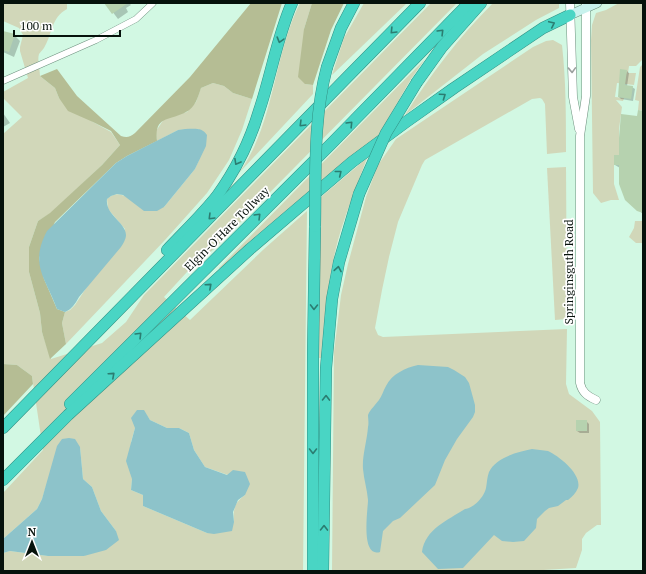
<svg xmlns="http://www.w3.org/2000/svg" width="646" height="574" font-family="'PT Serif',serif">
<rect width="100%" height="100%" fill="#d2f8e3"/>
<g fill="#d1d7b9" fill-rule="evenodd">
<path d="M3,3H67V9C51,18 53,32 45,46C44,49 41,51 39,54C37,60 40,70 40,76L55,88L59,98L93,122L111,132L120,145L102,165L51,213L38,221L29,247V272L40,313L42,332L51,359L102,343L126,322L144,295L431,3H457L214,249L187,272L164,297L190,320L264,249L307,211L303,571H3V553L10,551L48,556H84L116,531L101,511L92,487L83,479L80,447L50,474L42,499L37,509L3,539V493L43,450L32,376L17,365L3,364V134L22,117L3,98V92L28,78L20,51V47L23,35L19,28L3,21ZM143,410L150,420L167,428H179L189,433L194,450L205,467L228,475L245,495C234,503 233,509 234,522L207,533L143,506V495L131,490L132,479L131,442L135,428Z"/>
<path d="M300,3H312L304,29L305,84L313,85V94L239,173C275,123 273,57 300,3Z"/>
<polygon points="364,3 407,3 332,75 344,38"/>
<path d="M493,3H559V8L536,20L483,54L405,115C431,74 459,37 493,3Z"/>
<polygon points="619,3 643,3 643,59 636,66 629,66 628,73 636,73 634,85 617,83 615,97 624,98 623,101 616,100 622,107 619,129 619,155 614,155 614,184 619,200 611,200 601,203 593,193 591,40 592,25 596,13 606,10"/>
<path d="M553,40L562,45C566,80 566,116 566,152L547,154L545,104L542,99L540,98L532,99L425,160L422,165L398,222L389,257L382,290L375,328L378,335L383,337L567,329L566,384L569,394L592,411L600,422L601,525H597L586,533L582,539V550L576,568L527,571H332L334,352L341,295L348,264L366,197L378,165L396,139L533,47L546,41ZM587,420V431H576V421Z"/>
<polygon points="425,59 411,79 378,136 287,210 220,270 219,268"/>
<polygon points="643,64 643,111 638,110 639,101 635,100 640,67"/>
<path d="M213,83L224,86L233,93L252,99L242,130L229,160L207,193L165,240L66,344L62,323L65,312L70,310L75,305L125,229L108,209L107,199C114,193 120,193 128,198L164,207L195,169L199,160V129L178,130L157,141L156,131L164,119L187,112L196,102L201,88Z"/>
<path d="M367,158C357,185 346,212 338,240C328,278 324,318 321,358H318L321,197Z"/>
<polygon points="566,167 567,319 555,320 547,168"/>
<polygon points="635,221 643,221 643,243 636,243 629,237 634,228"/>
</g>
<g fill="#b5bd94">
<path d="M251,3H282L252,99L233,93L224,86L213,83L201,88C198,97 195,108 186,112C170,121 154,115 157,141L127,156L116,163L55,222L39,258L44,279L57,309L65,312L62,323L66,344L50,359L42,332L40,313L29,272V247L38,221L50,213L102,165L120,145L111,131L93,122L68,111L59,98L55,88L40,76L57,69L77,96L121,136C127,138 130,137 135,133L190,77Z"/>
<polygon points="312,3 344,3 331,30 313,85 305,84 298,77 304,29"/>
<polygon points="3,364 17,365 32,376 33,384 3,416"/>
</g>
<g fill="#8dc3ca">
<path d="M185,129C194,129 202,127 207,135L206,146L195,169L164,207L157,211H144L123,195L117,194L111,196L107,199C105,215 126,222 126,235C126,239 123,244 121,247L79,297C75,304 72,309 65,312L57,309C46,278 29,265 47,231L116,163L127,156L178,130Z"/>
<path d="M418,365L448,367L454,370L465,377L469,383L475,405V412L473,417L457,439L445,460L435,485L400,518L393,521L383,531L380,552C360,558 368,509 368,500C367,489 364,480 363,469C362,456 367,441 368,427C369,423 368,418 368,415C370,410 376,404 379,400C382,396 383,391 386,386C392,374 405,368 418,365Z"/>
<polygon points="137,410 144,410 150,420 167,428 179,428 189,433 194,450 205,467 227,475 233,470 245,472 250,484 245,495 238,500 233,512 234,522 232,531 214,534 207,533 143,506 143,495 131,490 132,479 126,461 135,428 131,418"/>
<polygon points="69,438 75,439 80,447 83,479 92,487 101,511 116,531 119,540 106,550 84,556 48,556 10,551 3,553 3,539 37,509 42,499 57,446 62,439"/>
<path d="M532,449C537,450 543,450 548,451C559,456 582,474 578,488C576,493 572,497 568,500H566L558,506L549,508L545,511L537,519L536,528L524,541L513,542L502,541L494,535L463,568L438,569L422,552C425,529 448,520 465,509C474,508 484,497 486,488C487,483 487,477 489,472C496,457 518,452 532,449Z"/>
</g>
<g fill="#0003">
<polygon points="106,3 129,3 131,5 126,8 128,12 118,19"/>
<polygon points="3,32 14,35 20,41 14,57 3,52"/>
<polygon points="627,71 629,73 627,86 632,87 635,89 633,101 621,99 619,97"/>
<polygon points="643,112 643,214 626,199 620,168 615,165 638,118"/>
<polygon points="3,113 10,123 3,127"/>
<polygon points="586,421 589,424 589,433 580,433 577,431"/>
</g>
<g fill="#b6d2af">
<polygon points="104,3 128,3 112,14"/>
<polygon points="3,31 15,34 9,52 3,50"/>
<polygon points="620,69 627,70 625,85 633,86 631,99 618,97"/>
<polygon points="638,110 643,111 643,213 637,211 625,200 619,184 619,165 614,165 614,155 619,155 619,138 621,114 637,116"/>
<rect x="576" y="420" width="11" height="11"/>
</g>
<g fill="none" stroke-linecap="round" stroke-linejoin="round">
<g stroke="#6d907e" stroke-width="7">
<polyline id="minor" points="3,81 96,40 136,19 153,3"/>
</g>
<g stroke="#6d907e" stroke-width="9">
<g id="tertiary">
<polyline points="570,3 573,97 579,129"/>
<path d="M586,3V96L580,136V383C582,392 587,396 596,400"/>
</g>
</g>
<g stroke="#6d907e" stroke-width="10">
<polyline id="secondary" points="570,15 597,3"/>
</g>
<g stroke="#329184" stroke-width="12">
<g id="motorway">
<polyline points="327,67 341,28 354,3"/>
<polyline points="417,82 442,47 481,3"/>
<path d="M167,250C184,232 202,215 217,196C235,171 250,141 259,111C271,76 277,37 292,3"/>
<polyline points="70,404 331,144 469,3"/>
<polyline points="3,428 420,3"/>
<polyline points="3,480 68,415 250,249 352,162 406,122 454,88 543,28 570,15"/>
<polyline points="313,571 313,356 315,226"/>
<polyline points="323,571 326,368 332,299 339,262 359,194"/>
</g>
</g>
<use href="#minor" stroke="#fff" stroke-width="6"/>
<use href="#tertiary" stroke="#fff" stroke-width="8"/>
<use href="#secondary" stroke="#c8f2ed" stroke-width="9"/>
<use href="#motorway" stroke="#49d5c4" stroke-width="11"/>
<g stroke="#329184" stroke-width="12" stroke-linecap="butt">
<g id="motorway-bridge">
<polyline points="359,194 386,133 417,82"/>
<path d="M315,226C316,173 313,119 327,67"/>
</g>
</g>
<use href="#motorway-bridge" stroke="#49d5c4" stroke-width="11"/>
</g>
<defs><path id="oneway-chevron" d="M-2-3.5L2.5 0L-2 3.5" fill="none" stroke-width="1.6" stroke-linecap="round" stroke-linejoin="round"/></defs>
<g stroke="#2b7d71">
<use href="#oneway-chevron" transform="translate(552 24) rotate(-25)"/>
<use href="#oneway-chevron" transform="translate(393 31) rotate(134)"/>
<use href="#oneway-chevron" transform="translate(441 32) rotate(-45)"/>
<use href="#oneway-chevron" transform="translate(280 40) rotate(106)"/>
<use href="#oneway-chevron" transform="translate(443 96) rotate(-35)"/>
<use href="#oneway-chevron" transform="translate(302 124) rotate(135)"/>
<use href="#oneway-chevron" transform="translate(350 124) rotate(-46)"/>
<use href="#oneway-chevron" transform="translate(237 162) rotate(119)"/>
<use href="#oneway-chevron" transform="translate(339 173) rotate(-39)"/>
<use href="#oneway-chevron" transform="translate(258 216) rotate(-45)"/>
<use href="#oneway-chevron" transform="translate(211 217) rotate(135)"/>
<use href="#oneway-chevron" transform="translate(338 269) rotate(-80)"/>
<use href="#oneway-chevron" transform="translate(209 286) rotate(-42)"/>
<use href="#oneway-chevron" transform="translate(314 307) rotate(91)"/>
<use href="#oneway-chevron" transform="translate(139 335) rotate(-45)"/>
<use href="#oneway-chevron" transform="translate(112 375) rotate(-42)"/>
<use href="#oneway-chevron" transform="translate(326 398) rotate(-89)"/>
<use href="#oneway-chevron" transform="translate(313 451) rotate(90)"/>
<use href="#oneway-chevron" transform="translate(324 528) rotate(-89)"/>
</g>
<use stroke="#9ba09e" href="#oneway-chevron" transform="translate(572 70) rotate(88)"/>
<g text-anchor="middle" stroke-width="3.5" stroke-linejoin="round" paint-order="stroke">
<g font-size="12" fill="#06120c" stroke="#fff">
<text transform="translate(227 229) rotate(-45)" y="4">Elgin-O'Hare Tollway</text>
<text transform="translate(569 272) rotate(-90)" y="4">Springinsguth Road</text>
</g>
</g>
<rect width="646" height="574" fill="none" stroke="#06120c" stroke-width="8"/>
<g transform="translate(32 542)" stroke="#ffffff" stroke-width="3" paint-order="stroke">
<path d="M0-3L7 15L0 10L-7 15Z" fill="#06120c"/>
<text y="-6" font-size="11" font-weight="bold" text-anchor="middle" fill="#06120c">N</text>
</g>
<path d="M14 30v6h106v-6" fill="none" stroke="#06120c" stroke-width="2"/>
<text x="20" y="30" font-size="12" fill="#06120c" stroke="#ffffff" stroke-width="3" paint-order="stroke">100 m</text>
</svg>
